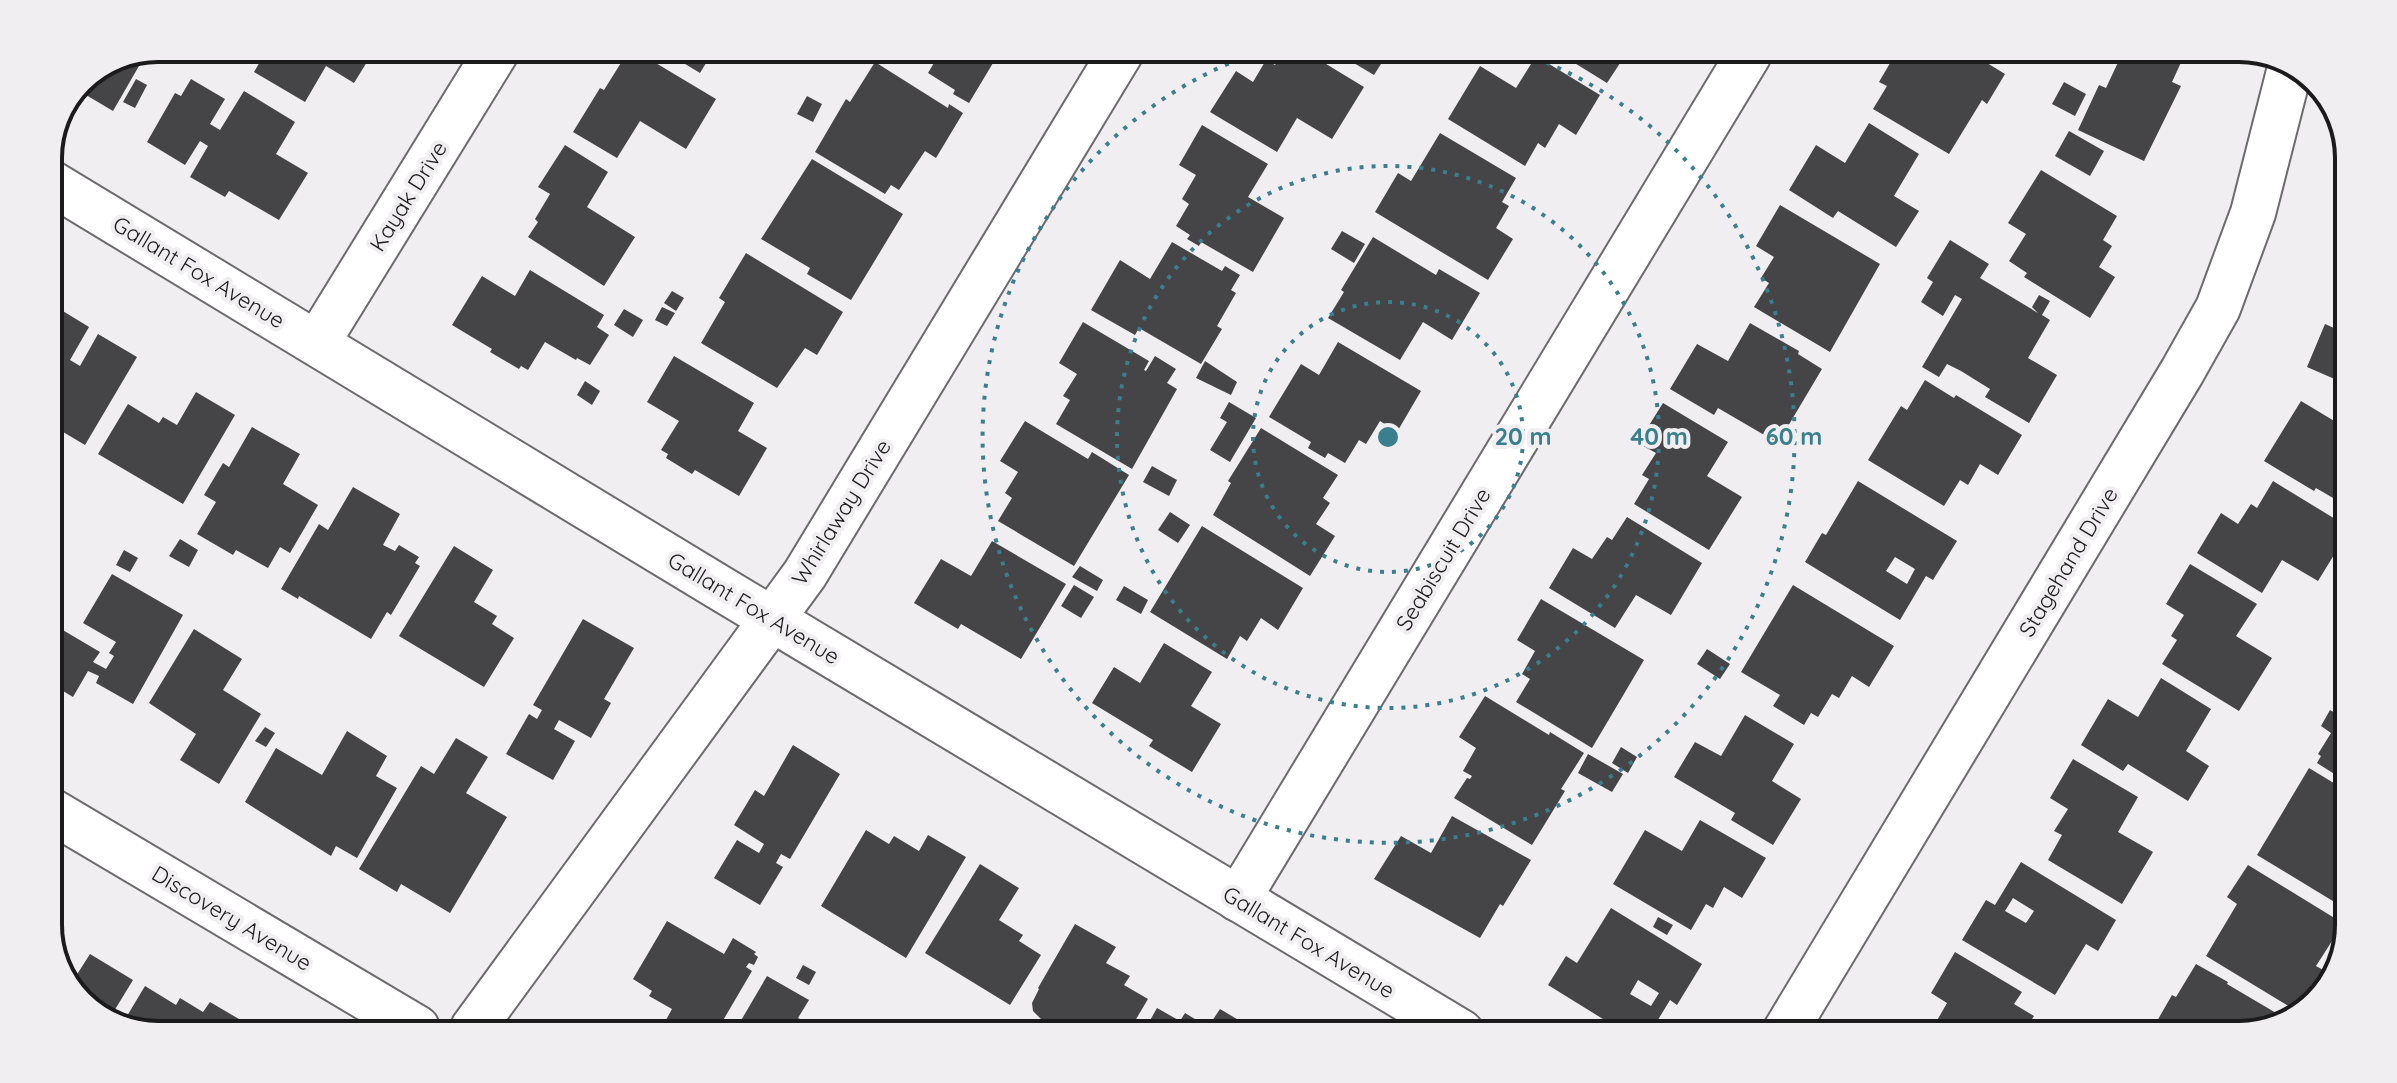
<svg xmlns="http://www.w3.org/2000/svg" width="2397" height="1083" font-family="Quicksand,sans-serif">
<rect width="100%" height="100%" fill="#f0eef1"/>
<g fill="#454446" fill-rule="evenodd">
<polygon points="268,48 375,49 354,83 326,66 305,102 254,72"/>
<polygon points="629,50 634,50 716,99 686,149 640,121 617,158 573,132 600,88 604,90"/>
<polygon points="662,50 714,50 700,73"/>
<polygon points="941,51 984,51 996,58 969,103 953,94 955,90 928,73"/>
<polygon points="147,52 113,111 76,89 81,80"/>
<polygon points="1283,53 1308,53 1364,87 1332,139 1297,118 1277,152 1210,112 1236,71 1253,82 1266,60 1275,65"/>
<polygon points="1337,53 1388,53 1374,75"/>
<polygon points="1560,54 1626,54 1607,83"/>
<polygon points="1887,55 1974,55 2005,74 1987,104 1982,100 1949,154 1873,109 1887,86 1879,82 1893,58"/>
<polygon points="1536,56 1600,95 1576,135 1559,124 1545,148 1538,143 1525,166 1448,119 1480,66 1516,88"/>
<polygon points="2121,56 2184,56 2172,82 2181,86 2144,161 2078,130 2099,85 2106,88"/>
<polygon points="875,62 948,108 949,104 963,113 936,158 925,151 899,190 891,185 885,194 815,152 846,99 850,102"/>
<polygon points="136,79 147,85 135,108 123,102"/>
<polygon points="191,79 225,99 210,124 220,130 244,91 295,122 276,154 308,173 279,220 229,191 225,197 190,177 208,146 200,141 185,165 147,142 175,93 181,96"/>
<polygon points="2064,82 2086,94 2075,116 2052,104"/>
<polygon points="807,96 822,104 813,122 797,114"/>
<polygon points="1869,123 1919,154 1894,196 1919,211 1896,247 1838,211 1833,218 1789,190 1816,145 1845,163"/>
<polygon points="1202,125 1268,164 1248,197 1284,218 1253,272 1201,242 1199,246 1187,239 1190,235 1176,226 1189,204 1182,199 1196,175 1179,165"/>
<polygon points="2069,131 2104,151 2090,176 2055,156"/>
<polygon points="1440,133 1516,178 1502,202 1509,206 1496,228 1513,239 1488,280 1375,212 1398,173 1411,181"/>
<polygon points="565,145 608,172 587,207 635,237 604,286 528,237 538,222 535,219 550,194 538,187"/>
<polygon points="812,159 903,214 851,300 807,274 810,268 761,239"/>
<polygon points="2041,170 2117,216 2103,240 2112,246 2099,267 2115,277 2090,318 2024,277 2027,273 2009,261 2026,234 2008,223"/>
<polygon points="1780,205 1880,264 1830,352 1754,307 1769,283 1761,278 1774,257 1756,246"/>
<polygon points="1342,231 1365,244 1354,263 1331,249"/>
<polygon points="1373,237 1436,275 1439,269 1480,293 1452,340 1423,322 1400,360 1328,318 1344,292 1341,290"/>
<polygon points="1950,240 1989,264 1980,278 2038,313 2032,307 2039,295 2050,301 2042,315 2050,320 2028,358 2057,375 2029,423 1985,397 1990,389 1961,371 1947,364 1939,377 1922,367 1962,299 1955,295 1943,316 1921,302 1933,282 1927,278"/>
<polygon points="1172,242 1222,271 1225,266 1240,275 1231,290 1236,293 1217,326 1222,329 1201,364 1139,328 1135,335 1091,310 1120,260 1150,279"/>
<polygon points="746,253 843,312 817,355 805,348 777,388 701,343 725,302 719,298"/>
<polygon points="530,270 604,315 597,327 609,335 590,365 577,358 576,360 545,342 528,370 521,366 519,369 490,352 492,349 452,325 482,276 515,296"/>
<polygon points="672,291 684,298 676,311 664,303"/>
<polygon points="2347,299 2346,333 2346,384 2307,367 2325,324 2334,328"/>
<polygon points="53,305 89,327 70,360 80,366 98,334 137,357 85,445 48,423 48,313"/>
<polygon points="662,307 675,313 667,326 655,320"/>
<polygon points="624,309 643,320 633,337 614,325"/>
<polygon points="1083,322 1149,361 1144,370 1146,371 1155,356 1176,369 1167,383 1177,389 1132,469 1056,424 1070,400 1063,396 1077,374 1059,363"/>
<polygon points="1750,323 1799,351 1798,354 1822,369 1778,443 1718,408 1714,415 1670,389 1697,344 1728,361"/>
<polygon points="1338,342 1421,391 1397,432 1380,421 1366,444 1359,440 1345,463 1328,453 1325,458 1308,448 1311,442 1269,417 1301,364 1319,375"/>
<polygon points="674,356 754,403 738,431 767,448 739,496 695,470 692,474 666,458 668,454 661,450 679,421 647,402"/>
<polygon points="1205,361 1237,382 1231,395 1196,378"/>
<polygon points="1925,380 1954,398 1956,395 2022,435 1998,475 1980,464 1968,485 1960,480 1944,506 1868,460 1901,406 1907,410"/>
<polygon points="585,381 600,391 592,405 577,395"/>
<polygon points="196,392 235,415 183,504 98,454 128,404 159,423 163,417 177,425"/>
<polygon points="2301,401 2346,428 2345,505 2316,488 2314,491 2264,461"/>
<polygon points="1229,402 1256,418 1230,462 1210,450 1227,422 1220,418"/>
<polygon points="1663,403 1728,442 1707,476 1742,497 1709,550 1634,504 1649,479 1642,475 1656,453 1638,443"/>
<polygon points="1025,421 1088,459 1092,452 1129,475 1074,566 998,521 1012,498 1005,493 1018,472 1000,461"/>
<polygon points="252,427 300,454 283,484 318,505 290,553 280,547 268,568 236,550 233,555 197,534 216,502 204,495 223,463 229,467"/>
<polygon points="1261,428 1338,475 1323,498 1330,503 1316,524 1335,536 1310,576 1213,515 1231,483 1228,481"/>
<polygon points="1152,466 1177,480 1169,496 1143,482"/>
<path d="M1858,481L1957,541L1933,580L1926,576L1900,620L1805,562L1822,533L1826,535ZM1895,557L1915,569L1907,584L1886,571Z"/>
<polygon points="2273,481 2345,525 2345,537 2318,581 2282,560 2262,593 2197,553 2221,513 2238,524 2251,504 2257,508"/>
<polygon points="353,487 400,514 383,545 395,551 399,545 419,557 415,563 420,566 391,615 387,612 371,639 299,596 298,599 281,589 319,524 328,530"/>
<polygon points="1170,512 1190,525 1178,543 1158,530"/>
<polygon points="1627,517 1702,563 1671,615 1636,595 1615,628 1549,588 1573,548 1592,559 1607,537 1612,540"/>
<polygon points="1202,526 1303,588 1278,630 1261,618 1247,641 1240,636 1227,659 1150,612"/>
<polygon points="180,539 198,550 189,567 169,556"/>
<polygon points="48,541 56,545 48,557"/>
<polygon points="992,541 1066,584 1021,659 961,624 958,629 914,603 941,559 971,576"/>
<polygon points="454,546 493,570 474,602 497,616 492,624 514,638 484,687 399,636"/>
<polygon points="124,550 138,558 130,572 116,565"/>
<polygon points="2190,564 2257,604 2236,636 2272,658 2239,711 2162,664 2177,640 2171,636 2184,615 2166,604"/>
<polygon points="1080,566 1103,580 1097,591 1072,577"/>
<polygon points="112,574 183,615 133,704 96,683 99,676 88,671 73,697 48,682 48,638 56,626 100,652 93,662 106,669 114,656 109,653 116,642 83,623"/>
<polygon points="1074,585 1094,597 1081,618 1061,606"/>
<polygon points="1793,585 1894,646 1869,687 1852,676 1839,698 1832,694 1818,717 1811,713 1804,725 1773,706 1780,695 1741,672"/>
<polygon points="1124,586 1148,600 1141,614 1116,600"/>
<polygon points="1541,599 1644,660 1592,748 1516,702 1530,679 1522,674 1535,651 1517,640"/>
<polygon points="583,619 634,648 604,699 611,703 591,738 559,720 554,729 575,741 553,780 506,754 529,714 537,719 542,710 533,705"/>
<polygon points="194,629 242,659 223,690 261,714 219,784 180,760 196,734 149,703"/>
<polygon points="1164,643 1212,672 1191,706 1221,724 1192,772 1149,746 1153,740 1092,703 1114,667 1140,683"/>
<polygon points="1707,649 1730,664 1720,679 1697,664"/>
<polygon points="2161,678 2211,709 2186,751 2209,766 2188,801 2128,764 2123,771 2081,745 2108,699 2138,717"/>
<polygon points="1485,696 1549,735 1550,732 1584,753 1561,789 1565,791 1532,845 1454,798 1467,778 1470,779 1472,776 1463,771 1476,748 1459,737"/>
<polygon points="2343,705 2342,773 2338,770 2336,775 2317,763 2321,756 2318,754 2331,733 2321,726 2330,710 2337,714"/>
<polygon points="1745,715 1794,744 1772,781 1801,799 1773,845 1731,820 1735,813 1674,777 1695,742 1721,756"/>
<polygon points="265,727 275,733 266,747 255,741"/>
<polygon points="347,731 387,756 376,776 397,788 357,858 336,846 331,856 245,802 276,748 322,775"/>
<polygon points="456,738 488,757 466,793 507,817 450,913 401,884 397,892 359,869 421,766 434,774"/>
<polygon points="793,745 840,774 790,859 781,854 776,863 783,867 760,905 714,878 737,840 759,853 764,844 734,825 755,790 764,796"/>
<polygon points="1621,747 1637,757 1628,773 1612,763"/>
<polygon points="1588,754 1623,774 1612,792 1578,773"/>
<polygon points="2073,759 2138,797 2118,832 2153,852 2122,904 2048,860 2062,835 2054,831 2068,809 2050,798"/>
<polygon points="2309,768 2342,788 2341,906 2257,855"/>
<polygon points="1452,816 1531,860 1503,906 1500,904 1480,938 1374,879 1401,836 1431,853"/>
<polygon points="1700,820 1766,858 1742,898 1724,887 1713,908 1706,904 1691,930 1613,884 1645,830 1682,851"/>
<polygon points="866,830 889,844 894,836 919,851 928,835 966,857 906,958 821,906"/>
<path d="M2021,862L2116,920L2098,951L2086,944L2055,995L1962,940L1986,900L1995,905ZM2013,898L2034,911L2026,923L2005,911Z"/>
<polygon points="980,864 1019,888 999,920 1023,935 1019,941 1041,955 1010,1005 925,953"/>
<polygon points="2248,865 2341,922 2341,927 2316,966 2325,971 2300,1013 2206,956 2237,904 2227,897"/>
<path d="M1611,908L1702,964L1677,1005L1670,1000L1650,1033L1606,1032L1611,1024L1548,985L1566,956L1577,963ZM1638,980L1659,993L1651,1006L1630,994Z"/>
<polygon points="1658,917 1673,925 1667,935 1653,927"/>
<polygon points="667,921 724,954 733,938 756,952 754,954 758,957 754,965 749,963 746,967 752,971 718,1029 661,1029 672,1009 649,996 652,991 633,979"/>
<polygon points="1075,924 1116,947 1106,963 1130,976 1124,985 1148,999 1129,1031 1051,1030 1039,1023 1041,1019 1033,1011 1032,1003 1039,989 1038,988"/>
<polygon points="1955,952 2022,992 2014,1004 2034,1016 2022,1034 1942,1034 1945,1029 1935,1024 1947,1003 1931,993"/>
<polygon points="90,954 133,980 108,1021 69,988 71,984 65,981 59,965 76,976"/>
<polygon points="2196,964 2228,982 2227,984 2288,1020 2240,1035 2149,1035 2172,995 2176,997"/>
<polygon points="803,965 816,972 809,985 796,978"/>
<polygon points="767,976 809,1000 798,1018 819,1029 736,1029"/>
<polygon points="145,986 176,1005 180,998 203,1012 210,1002 244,1022 241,1027 121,1026"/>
<polygon points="1157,1008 1180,1021 1185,1013 1208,1027 1220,1009 1257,1031 1144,1031"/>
</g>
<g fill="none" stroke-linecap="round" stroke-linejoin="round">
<g stroke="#6c6a6d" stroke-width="48">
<g id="minor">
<polyline points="48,181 725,591 1461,1032"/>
<polyline points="317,343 498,49"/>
<polyline points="48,809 417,1028"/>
<polyline points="1238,899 1749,54"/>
<polyline points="473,1028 805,574 1121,52"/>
<polyline points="1784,1033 2182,372 2218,308 2253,213 2291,64"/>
</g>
</g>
<use href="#minor" stroke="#fff" stroke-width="44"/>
</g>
<g fill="none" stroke="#3a7f8d" stroke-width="4" stroke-dasharray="4 8">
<circle cx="1388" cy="437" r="135"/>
<circle cx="1388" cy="437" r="271"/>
<path d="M1524 54A406 406 0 1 1 1256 53"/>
</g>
<g text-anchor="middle" stroke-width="8" stroke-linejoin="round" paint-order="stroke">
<g font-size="22" fill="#1c1b1c" stroke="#f0eef1">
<text transform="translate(408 196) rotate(-58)" y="8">Kayak Drive</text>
<text transform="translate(199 272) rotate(31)" y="8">Gallant Fox Avenue</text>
<text transform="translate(841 512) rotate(-58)" y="8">Whirlaway Drive</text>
<text transform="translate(1443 559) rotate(-59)" y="8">Seabiscuit Drive</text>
<text transform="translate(2068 562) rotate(-59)" y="8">Stagehand Drive</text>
<text transform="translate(754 608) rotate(31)" y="8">Gallant Fox Avenue</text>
<text transform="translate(232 918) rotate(31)" y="8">Discovery Avenue</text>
<text transform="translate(1309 942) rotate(31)" y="8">Gallant Fox Avenue</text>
</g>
</g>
<path d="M0 0H2397V1083H0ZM158 62H2239A96 96 0 0 1 2335 158V925A96 96 0 0 1 2239 1021H158A96 96 0 0 1 62 925V158A96 96 0 0 1 158 62Z" fill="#f0eef1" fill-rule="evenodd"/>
<path fill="none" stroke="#1c1b1c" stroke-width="4" d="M158 62H2239A96 96 0 0 1 2335 158V925A96 96 0 0 1 2239 1021H158A96 96 0 0 1 62 925V158A96 96 0 0 1 158 62Z"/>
<circle cx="1388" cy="437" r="12" fill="#3a7f8d" stroke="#f0eef1" stroke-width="4"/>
<g font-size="24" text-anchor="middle" font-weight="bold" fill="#3a7f8d" stroke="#f0eef1" stroke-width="8" stroke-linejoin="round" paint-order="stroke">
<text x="1523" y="445">20 m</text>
<text x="1659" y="445">40 m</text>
<text x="1794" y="445">60 m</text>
</g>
</svg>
